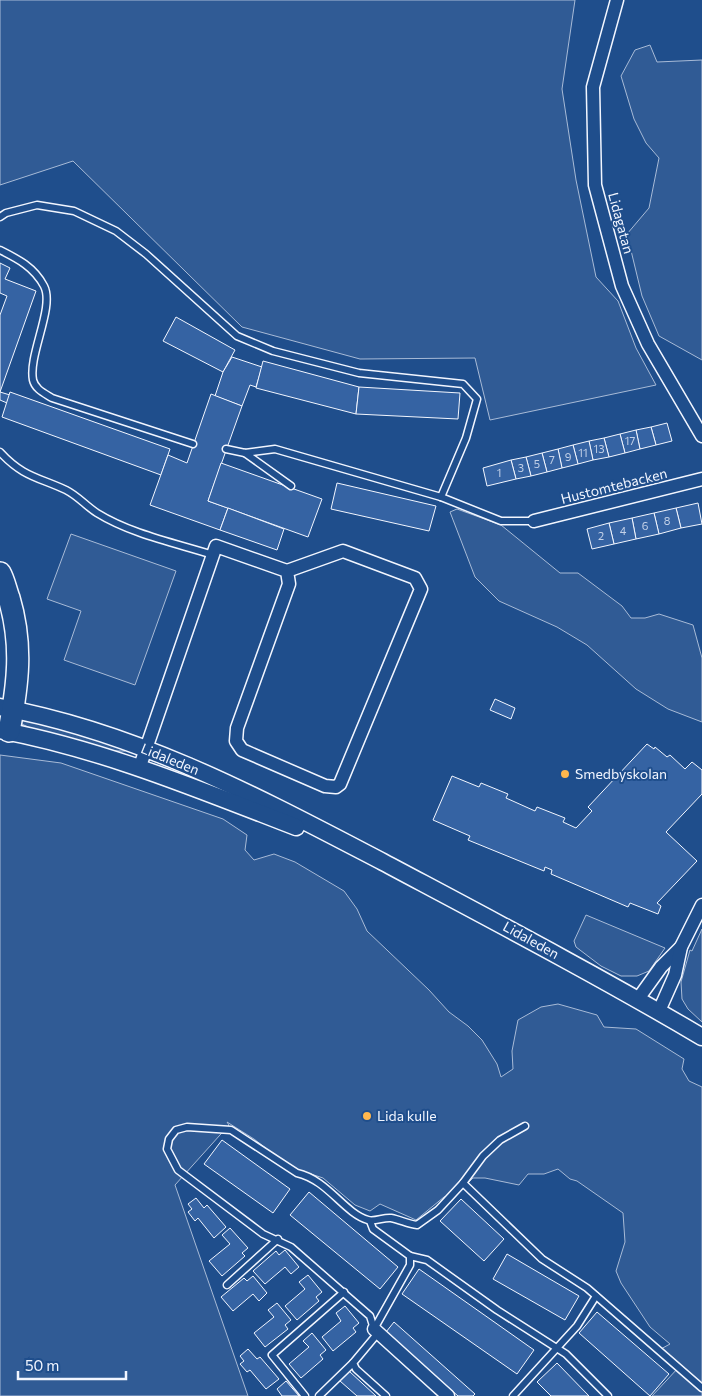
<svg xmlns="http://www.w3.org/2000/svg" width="702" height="1396" font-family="Commissioner,sans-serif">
<rect width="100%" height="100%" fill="#1f4e8c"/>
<g fill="#305b95" stroke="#a8bbd7">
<polygon points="0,0 575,0 562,89 576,180 596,277 618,301 636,348 656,385 490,420 475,358 360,359 242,327 73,161 0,185"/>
<polygon points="650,45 657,62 702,60 702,360 659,336 642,296 627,234 649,208 659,158 646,143 634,119 621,76 635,50"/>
<polygon points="457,509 501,525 560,573 578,573 622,606 631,618 645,618 659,614 693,625 702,658 702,722 668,709 636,689 587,645 557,627 499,601 475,577 450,512"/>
<polygon points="71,534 176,571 135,685 64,660 81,611 47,599"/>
<polygon points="21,718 126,748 125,751 113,751 30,728 20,723"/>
<polygon points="0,755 61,763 223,819 247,835 245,850 254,860 274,854 295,862 344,891 357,909 367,931 429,990 449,1012 468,1026 482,1040 497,1064 501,1077 513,1069 512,1051 518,1020 541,1007 558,1004 597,1015 604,1027 636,1029 684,1059 682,1069 689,1081 702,1087 702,1396 652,1396 679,1367 659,1350 670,1344 650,1327 621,1283 616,1271 625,1242 623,1213 577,1181 570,1179 558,1169 544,1174 528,1174 519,1185 485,1178 473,1178 458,1193 444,1197 416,1220 380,1204 370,1211 355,1205 323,1178 290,1167 254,1139 227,1122 229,1125 175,1185 248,1396 0,1396"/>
<polygon points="586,915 665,948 649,971 637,976 621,976 601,966 576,947 574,941"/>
<polygon points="702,929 702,1022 688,1009 682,999 681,982 690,950 692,951"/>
</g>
<g fill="#3563a3" stroke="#f2f6ff">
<polygon points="0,263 10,268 5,279 36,291 0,392 0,315 7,296 0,293"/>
<polygon points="176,317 235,350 223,372 163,341"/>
<polygon points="232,357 262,367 256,387 250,385 242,406 215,396 223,372"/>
<polygon points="263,361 359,387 356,414 256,388"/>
<polygon points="359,387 460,393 458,419 356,414"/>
<polygon points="0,392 10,395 7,403 0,400"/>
<polygon points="10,392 170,449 161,475 2,417"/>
<polygon points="211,394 242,406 208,501 228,508 220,530 150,505 168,455 187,463"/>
<polygon points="667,423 672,441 656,445 651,427"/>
<polygon points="651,427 656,445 640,449 636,430"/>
<polygon points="636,430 640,449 625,453 620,434"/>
<polygon points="620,434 625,453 609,457 604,438"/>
<polygon points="604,438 609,457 593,460 589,441"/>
<polygon points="589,441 593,460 578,464 573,445"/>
<polygon points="573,445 578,464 562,468 558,449"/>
<polygon points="558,449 562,468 547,472 542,453"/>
<polygon points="542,453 547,472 531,476 526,457"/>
<polygon points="526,457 531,476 516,479 511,460"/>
<polygon points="511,460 516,479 487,486 483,468"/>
<polygon points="221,463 322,499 308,537 208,501"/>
<polygon points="337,483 436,506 429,531 331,509"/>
<polygon points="698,503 702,524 681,528 676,508"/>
<polygon points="228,508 284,529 277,550 220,530"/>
<polygon points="676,508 681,528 659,534 654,513"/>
<polygon points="654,513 659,534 636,539 632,518"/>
<polygon points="632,518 636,539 614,544 609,523"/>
<polygon points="609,523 614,544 592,549 587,529"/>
<polygon points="495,699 515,708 511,719 490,710"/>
<polygon points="647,744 654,749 655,747 667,757 670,755 685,769 692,762 702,770 702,794 666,832 697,861 657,903 661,906 658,914 630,903 628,907 551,874 552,870 545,867 544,871 468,840 470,836 433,820 452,776 479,787 481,783 508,794 506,798 535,811 537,807 565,818 563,822 576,828 592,811 588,807"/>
<polygon points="222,1140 290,1189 273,1213 204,1164"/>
<polygon points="309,1192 398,1267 380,1289 290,1215"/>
<polygon points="196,1198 204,1208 207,1205 226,1227 214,1238 198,1218 195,1221 188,1212 192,1209 188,1204"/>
<polygon points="461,1199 504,1239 484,1261 440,1221"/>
<polygon points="230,1228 248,1248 242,1253 245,1256 222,1276 209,1261 230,1244 222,1235"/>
<polygon points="285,1250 299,1267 291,1274 285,1267 265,1284 253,1271 276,1251 279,1255"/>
<polygon points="507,1254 579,1296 565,1320 493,1279"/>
<polygon points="419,1269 534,1350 517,1374 402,1294"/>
<polygon points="308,1275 322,1292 316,1297 319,1301 297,1320 285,1306 305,1289 299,1282"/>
<polygon points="253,1276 267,1293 259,1301 253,1294 233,1311 221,1297 244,1278 247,1281"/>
<polygon points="277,1303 291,1320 285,1325 288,1329 265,1347 254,1333 274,1317 268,1310"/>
<polygon points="345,1306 359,1323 353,1328 356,1332 333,1351 322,1337 341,1321 336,1313"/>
<polygon points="597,1312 669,1374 650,1396 579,1333"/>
<polygon points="394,1322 475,1394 473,1396 458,1396 386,1332"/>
<polygon points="312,1333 326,1350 320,1355 323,1359 301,1378 289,1364 309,1347 303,1341"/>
<polygon points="248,1349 257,1359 260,1357 279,1379 266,1389 250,1370 247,1372 240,1364 244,1361 240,1356"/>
<polygon points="557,1363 589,1396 551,1396 537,1382"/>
<polygon points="349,1371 376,1396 357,1396 340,1381"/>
<polygon points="286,1381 299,1396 282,1396 277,1389"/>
</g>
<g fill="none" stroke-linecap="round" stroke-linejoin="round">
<g stroke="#f2f6ff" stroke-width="9">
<g id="service">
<polyline points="0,217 6,213 37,205 74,211 116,231 146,254 237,336 273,351 359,373 463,384 477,399 466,438 441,497"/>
<path d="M0,250C18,259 34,267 44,286C55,307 28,355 33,380C35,389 44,393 52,398L193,444"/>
<polyline points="226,449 245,453 275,449 441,497 501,521 534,521"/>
<path d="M0,452C23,477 38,477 66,490C78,496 86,506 97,513C131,534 175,543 213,555"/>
<polyline points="245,453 291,486"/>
<polyline points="463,1183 542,1259 587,1288 702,1388"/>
<polyline points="370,1221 373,1229 410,1256 410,1265 374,1329"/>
<polyline points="410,1256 427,1260 497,1310 566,1354 608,1396"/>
<polyline points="227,1285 278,1239"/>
<path d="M374,1329L370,1316L291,1247L263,1234L178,1170L167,1149L169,1139L176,1130L187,1127L231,1130L297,1173C328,1180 344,1213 368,1220C375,1222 384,1217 391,1218C401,1220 408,1224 417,1225L438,1210L463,1183L483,1156L500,1140L525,1126"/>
<polyline points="378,1333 353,1363 356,1369 386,1396"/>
<polyline points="305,1396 272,1355 344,1292"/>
<polyline points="319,1396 353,1363"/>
<polyline points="513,1396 577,1326 596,1296"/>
</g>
</g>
<g stroke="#f2f6ff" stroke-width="15">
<g id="minor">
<polyline points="617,0 593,87 595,185 622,286 648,344 702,436"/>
<polyline points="534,521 702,479"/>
<polyline points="139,769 216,546 287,571 343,551 415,578 421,589 340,784 336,787 325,786 242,750 236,741 237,728 289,584 287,571"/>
<polyline points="638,999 661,967 681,947"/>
<polyline points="659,1011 675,975 681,947 702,905"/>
<polyline points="374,1329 448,1396"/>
</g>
</g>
<g stroke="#f2f6ff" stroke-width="19">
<g id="tertiary">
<path d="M0,707C138,732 260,798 383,862C490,919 597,975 702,1037"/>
<path d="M0,730C102,749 200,790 296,827"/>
</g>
</g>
<g stroke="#f2f6ff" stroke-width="24">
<path id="trunk" d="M0,573C4,580 6,590 9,598C23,645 18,684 9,731"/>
</g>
<use href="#service" stroke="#1f4e8c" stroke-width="6"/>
<use href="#minor" stroke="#1f4e8c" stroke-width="12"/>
<use href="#tertiary" stroke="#1f4e8c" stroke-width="16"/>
<use href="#trunk" stroke="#1f4e8c" stroke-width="21"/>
</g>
<g fill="#ffb74d" stroke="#1f4e8c" stroke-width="2">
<circle cx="565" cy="774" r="5"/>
<circle cx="367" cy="1116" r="5"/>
</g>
<g text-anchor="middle" stroke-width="4" stroke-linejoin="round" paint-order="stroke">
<g font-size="11" fill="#c3d1e8">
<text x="630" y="445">17</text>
<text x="599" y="453">13</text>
<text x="583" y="457">11</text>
<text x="568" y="461">9</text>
<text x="552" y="464">7</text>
<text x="537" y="468">5</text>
<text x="521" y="472">3</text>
<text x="499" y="477">1</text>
<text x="667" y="525">8</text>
<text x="645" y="530">6</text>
<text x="623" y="535">4</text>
<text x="601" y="540">2</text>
</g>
<g font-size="14" fill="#f2f6ff" stroke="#1f4e8c">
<text transform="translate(621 223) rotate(75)" y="5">Lidagatan</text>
<text transform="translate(614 486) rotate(-14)" y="5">Hustomtebacken</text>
<text transform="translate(170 759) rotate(22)" y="5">Lidaleden</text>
<text transform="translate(531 940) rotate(29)" y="5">Lidaleden</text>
</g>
<g font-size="14" fill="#f2f6ff" stroke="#1f4e8c" text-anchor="start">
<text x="575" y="779">Smedbyskolan</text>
<text x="377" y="1121">Lida kulle</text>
</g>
</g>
<path d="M18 1371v8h108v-8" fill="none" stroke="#f2f6ff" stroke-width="2.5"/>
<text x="25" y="1371" font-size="15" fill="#f2f6ff" stroke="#1f4e8c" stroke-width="4" paint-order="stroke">50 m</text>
</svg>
